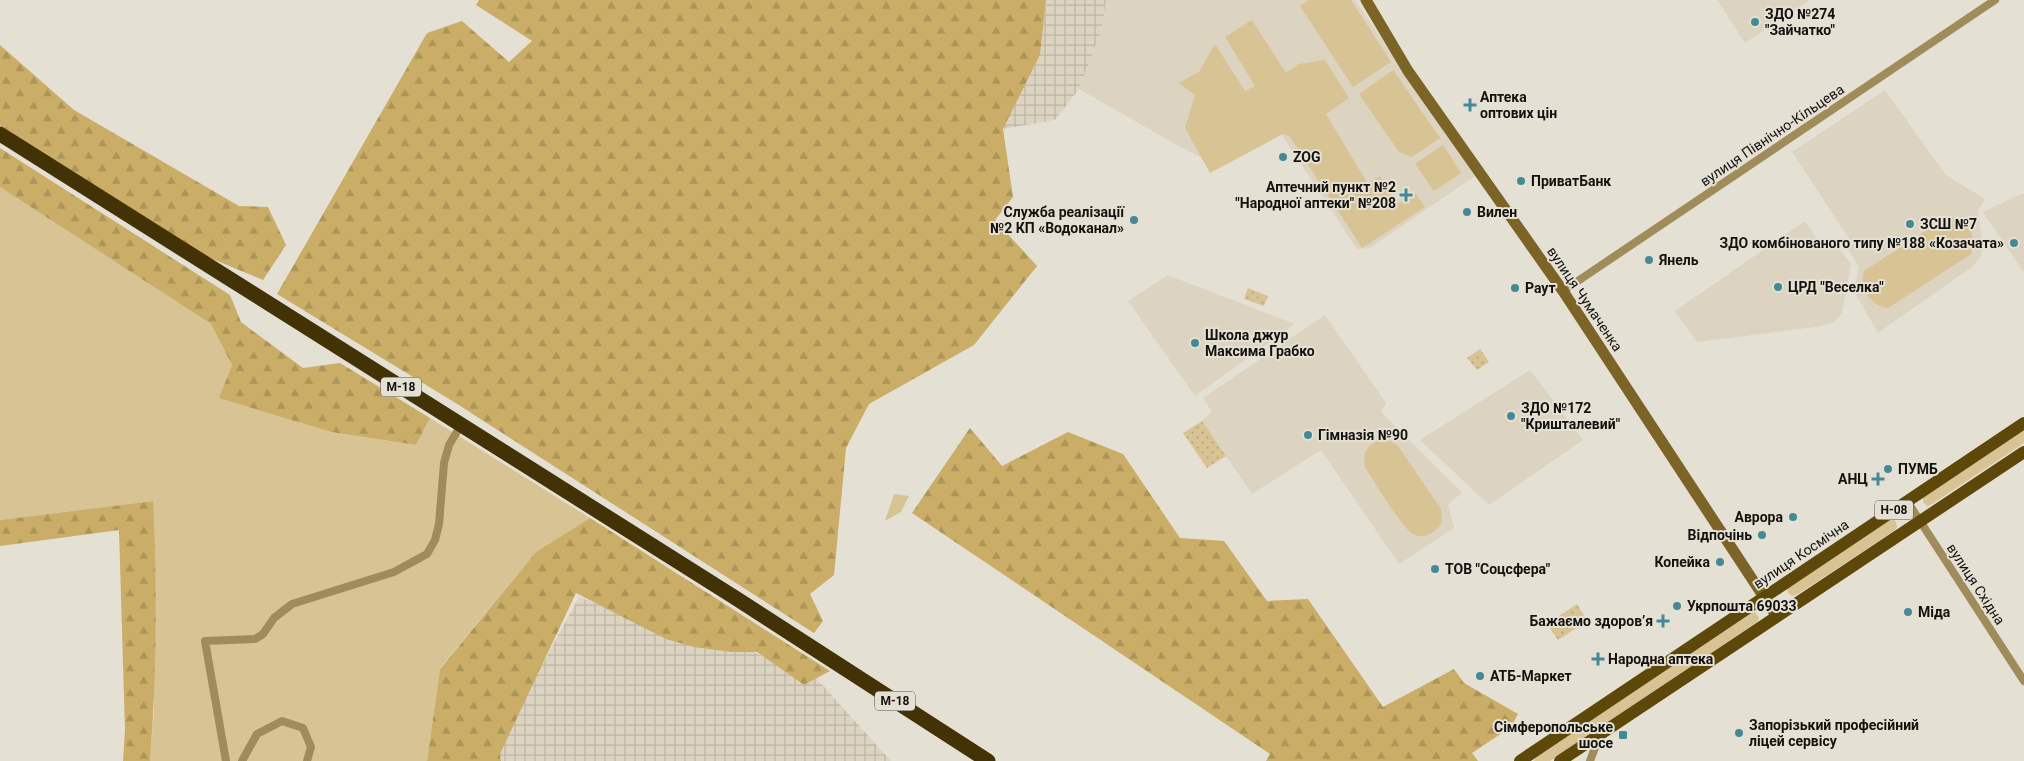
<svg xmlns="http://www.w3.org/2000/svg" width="2024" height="761" font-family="Roboto,sans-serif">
<defs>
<pattern id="industrial-grid" width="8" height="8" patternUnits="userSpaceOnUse" patternTransform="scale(1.25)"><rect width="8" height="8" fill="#dcd4c1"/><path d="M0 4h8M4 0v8" fill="none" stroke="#bcb5a5"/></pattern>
<pattern id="forest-firs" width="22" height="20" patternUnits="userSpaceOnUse" patternTransform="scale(1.25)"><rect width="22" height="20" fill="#caad66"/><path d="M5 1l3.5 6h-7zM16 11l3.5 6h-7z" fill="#ad9457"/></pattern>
<pattern id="park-dots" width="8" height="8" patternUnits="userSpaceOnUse" patternTransform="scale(1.25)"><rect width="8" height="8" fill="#d7c393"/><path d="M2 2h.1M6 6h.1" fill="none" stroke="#b8a67e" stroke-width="1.8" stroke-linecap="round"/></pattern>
</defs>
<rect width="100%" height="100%" fill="#e5e0d4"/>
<g fill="#dcd4c1">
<polygon points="1106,0 1355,0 1475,176 1370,248 1357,249 1275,125 1210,162 1177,145 1079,89 1102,28"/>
<polygon points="1717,0 1810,0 1745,43"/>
<polygon points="1885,90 1946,175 1985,199 1978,211 1983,246 1981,256 1973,266 1878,333 1854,291 1859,267 1845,244 1850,240 1792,152"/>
<polygon points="2021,194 2024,194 2024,273 1983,212"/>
<polygon points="1805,221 1821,244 1832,240 1851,264 1842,314 1834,322 1822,326 1697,342 1675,311"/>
<polygon points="1168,275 1170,276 1295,324 1195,396 1128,301"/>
<polygon points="1325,315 1386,403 1381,412 1462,493 1448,504 1454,528 1399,564 1321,450 1252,494 1202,421 1212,412 1203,398"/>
<polygon points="1530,370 1583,440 1489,505 1420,440"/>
</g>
<g fill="url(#industrial-grid)">
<polygon points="1046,0 1106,0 1102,28 1079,89 1055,120 1003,129 1040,55"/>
<polygon points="579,597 685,637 710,634 817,679 891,761 490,761"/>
</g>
<g fill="#d7c393">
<polygon points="1309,0 1351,0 1391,62 1353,87 1300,6"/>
<polygon points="1252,20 1286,73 1299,64 1325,60 1349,98 1326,114 1368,184 1380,176 1398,204 1415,193 1425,207 1362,248 1290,137 1283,134 1210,173 1185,128 1195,95 1179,83 1199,72 1215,44 1245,91 1255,86 1225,37"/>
<polygon points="1393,70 1440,138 1412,157 1399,152 1359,94"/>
<polygon points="1443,145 1461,173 1434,191 1415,164"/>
<polygon points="0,187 211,324 232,365 220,398 331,432 416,445 430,418 590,518 536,552 440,668 427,761 150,761 154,710 153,501 0,520"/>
<path d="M1947,217C1967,217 1978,236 1971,254L1888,308C1871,306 1858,288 1864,271Z"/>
<polygon points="2024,427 2024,443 1932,504 1927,506 1923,502 1923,497"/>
<path d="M1385,440L1392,442L1398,446L1441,509L1442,522C1436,532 1425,540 1413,534C1403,529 1374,481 1366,469C1360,453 1369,441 1385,440Z"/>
<polygon points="894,494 909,496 901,512 885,521"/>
<polygon points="1887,519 1893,519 1896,522 1897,527 1894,531 1798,594 1792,596 1788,593 1787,588"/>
<polygon points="1754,611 1759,618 1757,622 1550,761 1534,761 1536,755"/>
</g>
<g fill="url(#forest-firs)">
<polygon points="479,0 1046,0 1040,55 1003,129 1013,197 995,220 1037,266 974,345 869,404 846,448 834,575 810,594 823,621 814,633 454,402 277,294 427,33 462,21 509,62 532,41 476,5"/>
<polygon points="0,45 74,110 239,206 268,207 286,245 263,280 198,253 0,125"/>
<polygon points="0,148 230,295 241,322 303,368 340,363 430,418 416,445 331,432 219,398 232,365 211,324 0,187"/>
<polygon points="970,428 1002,466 1068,432 1123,454 1180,538 1224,541 1267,601 1308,599 1383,707 1454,669 1464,683 1518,714 1511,727 1472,753 1478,761 1266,761 1270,754 912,513"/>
<path d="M153,501C157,588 157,674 150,761H123L125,730L119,530L0,546V520Z"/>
<polygon points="590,518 830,671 804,685 757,652 731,652 694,647 666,639 576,593 500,754 501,761 427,761 440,669 536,552"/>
</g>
<g fill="url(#park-dots)">
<polygon points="1248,288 1268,296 1264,306 1244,299"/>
<polygon points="1480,349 1489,362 1477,370 1467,358"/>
<polygon points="1202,421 1226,456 1207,468 1183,433"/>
<polygon points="1577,604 1587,621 1558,640 1547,624"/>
</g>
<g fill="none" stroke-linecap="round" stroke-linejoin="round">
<g stroke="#a08c5b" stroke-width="8">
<polyline points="1563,291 1995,0"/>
<polyline points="1907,501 2024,681"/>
<polyline points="226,761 205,641 255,639 263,634 274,618 292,604 394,572 427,554 435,540 439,524 444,463 449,445 461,425"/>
<polyline points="242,761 257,734 282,721 303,728 311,747 307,761"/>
<polyline points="1590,761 1599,737"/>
</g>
<polyline stroke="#7b6426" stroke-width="11" points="1366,0 1408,71 1563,291 1777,617"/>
<g stroke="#5d480a" stroke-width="12">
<polyline points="1520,761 2024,423"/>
<polyline points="1560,761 2024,452"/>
</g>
<polyline stroke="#423205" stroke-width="15" points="0,134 734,597 988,761"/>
</g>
<g fill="#458997" stroke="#e5e0d4" stroke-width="2">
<circle cx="1755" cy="22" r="5"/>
<path d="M1467.5 97.5h5v5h5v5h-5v5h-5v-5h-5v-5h5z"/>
<circle cx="1283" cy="157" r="5"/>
<circle cx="1521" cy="181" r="5"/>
<path d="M1403.5 187.5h5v5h5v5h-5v5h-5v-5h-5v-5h5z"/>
<circle cx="1467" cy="212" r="5"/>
<circle cx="1134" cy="220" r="5"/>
<circle cx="1910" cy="224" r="5"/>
<circle cx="2014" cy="243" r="5"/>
<circle cx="1649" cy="260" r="5"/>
<circle cx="1778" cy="287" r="5"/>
<circle cx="1515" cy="288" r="5"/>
<circle cx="1195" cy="343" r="5"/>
<circle cx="1511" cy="416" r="5"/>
<circle cx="1308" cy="435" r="5"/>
<circle cx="1888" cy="469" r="5"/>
<path d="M1875.5 471.5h5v5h5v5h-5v5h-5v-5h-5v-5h5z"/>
<circle cx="1793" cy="517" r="5"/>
<circle cx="1762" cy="535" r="5"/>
<circle cx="1720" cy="562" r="5"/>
<circle cx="1435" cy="569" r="5"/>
<circle cx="1677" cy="606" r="5"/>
<circle cx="1908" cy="612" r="5"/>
<path d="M1660.5 613.5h5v5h5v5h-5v5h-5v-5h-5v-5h5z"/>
<path d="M1595.5 651.5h5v5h5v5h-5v5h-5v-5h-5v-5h5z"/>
<circle cx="1480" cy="676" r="5"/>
<circle cx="1739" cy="733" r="5"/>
<rect x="1618" y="730" width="10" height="10" rx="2.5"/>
</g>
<g text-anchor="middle" stroke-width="4" stroke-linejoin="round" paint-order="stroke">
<g fill="#e5e0d4" stroke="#535049" stroke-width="1">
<rect x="381" y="377.5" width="40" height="19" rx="4"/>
<rect x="1875" y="500.5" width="38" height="19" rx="4"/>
<rect x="875" y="691.5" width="40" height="19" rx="4"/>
</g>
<g font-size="12" font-weight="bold" fill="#14120e">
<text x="401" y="391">М-18</text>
<text x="1894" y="514">Н-08</text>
<text x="895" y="705">М-18</text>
</g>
<g font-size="14" font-weight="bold" fill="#14120e" stroke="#e5e0d4" text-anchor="start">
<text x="1765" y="19">ЗДО №274<tspan x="1765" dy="16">"Зайчатко"</tspan></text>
<text x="1480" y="102">Аптека<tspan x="1480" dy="16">оптових цін</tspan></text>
<text x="1293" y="162">ZOG</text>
<text x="1531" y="186">ПриватБанк</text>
<text x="1396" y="192" text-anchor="end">Аптечний пункт №2<tspan x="1396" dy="16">"Народної аптеки" №208</tspan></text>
<text x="1124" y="217" text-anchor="end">Служба реалізації<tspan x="1124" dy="16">№2 КП «Водоканал»</tspan></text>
<text x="1477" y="217">Вилен</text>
<text x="1920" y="229">ЗСШ №7</text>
<text x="2004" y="248" text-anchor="end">ЗДО комбінованого типу №188 «Козачата»</text>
<text x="1659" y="265">Янель</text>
<text x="1788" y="292">ЦРД "Веселка"</text>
<text x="1525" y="293">Раут</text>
<text x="1205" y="340">Школа джур<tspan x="1205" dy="16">Максима Грабко</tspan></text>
<text x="1521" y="413">ЗДО №172<tspan x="1521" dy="16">"Кришталевий"</tspan></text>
<text x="1318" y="440">Гімназія №90</text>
<text x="1898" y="474">ПУМБ</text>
<text x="1868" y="484" text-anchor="end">АНЦ</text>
<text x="1783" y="522" text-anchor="end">Аврора</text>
<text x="1752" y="540" text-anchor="end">Відпочінь</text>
<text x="1710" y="567" text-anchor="end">Копейка</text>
<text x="1445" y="574">ТОВ "Соцсфера"</text>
<text x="1687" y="611">Укрпошта 69033</text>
<text x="1918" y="617">Міда</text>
<text x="1653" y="626" text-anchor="end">Бажаємо здоровʼя</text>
<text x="1608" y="664">Народна аптека</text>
<text x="1490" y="681">АТБ-Маркет</text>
<text x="1749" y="730">Запорізький професійний<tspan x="1749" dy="16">ліцей сервісу</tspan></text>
<text x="1613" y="732" text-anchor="end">Сімферопольське<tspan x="1613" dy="16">шосе</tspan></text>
</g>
<g font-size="14" fill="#14120e" stroke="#e5e0d4">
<text transform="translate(1772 135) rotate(-34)" y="5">вулиця Північно-Кільцева</text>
<text transform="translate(1585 299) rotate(56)" y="5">вулиця Чумаченка</text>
<text transform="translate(1801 554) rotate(-34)" y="5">вулиця Космічна</text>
<text transform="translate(1976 584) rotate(57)" y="5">вулиця Східна</text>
</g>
</g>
</svg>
